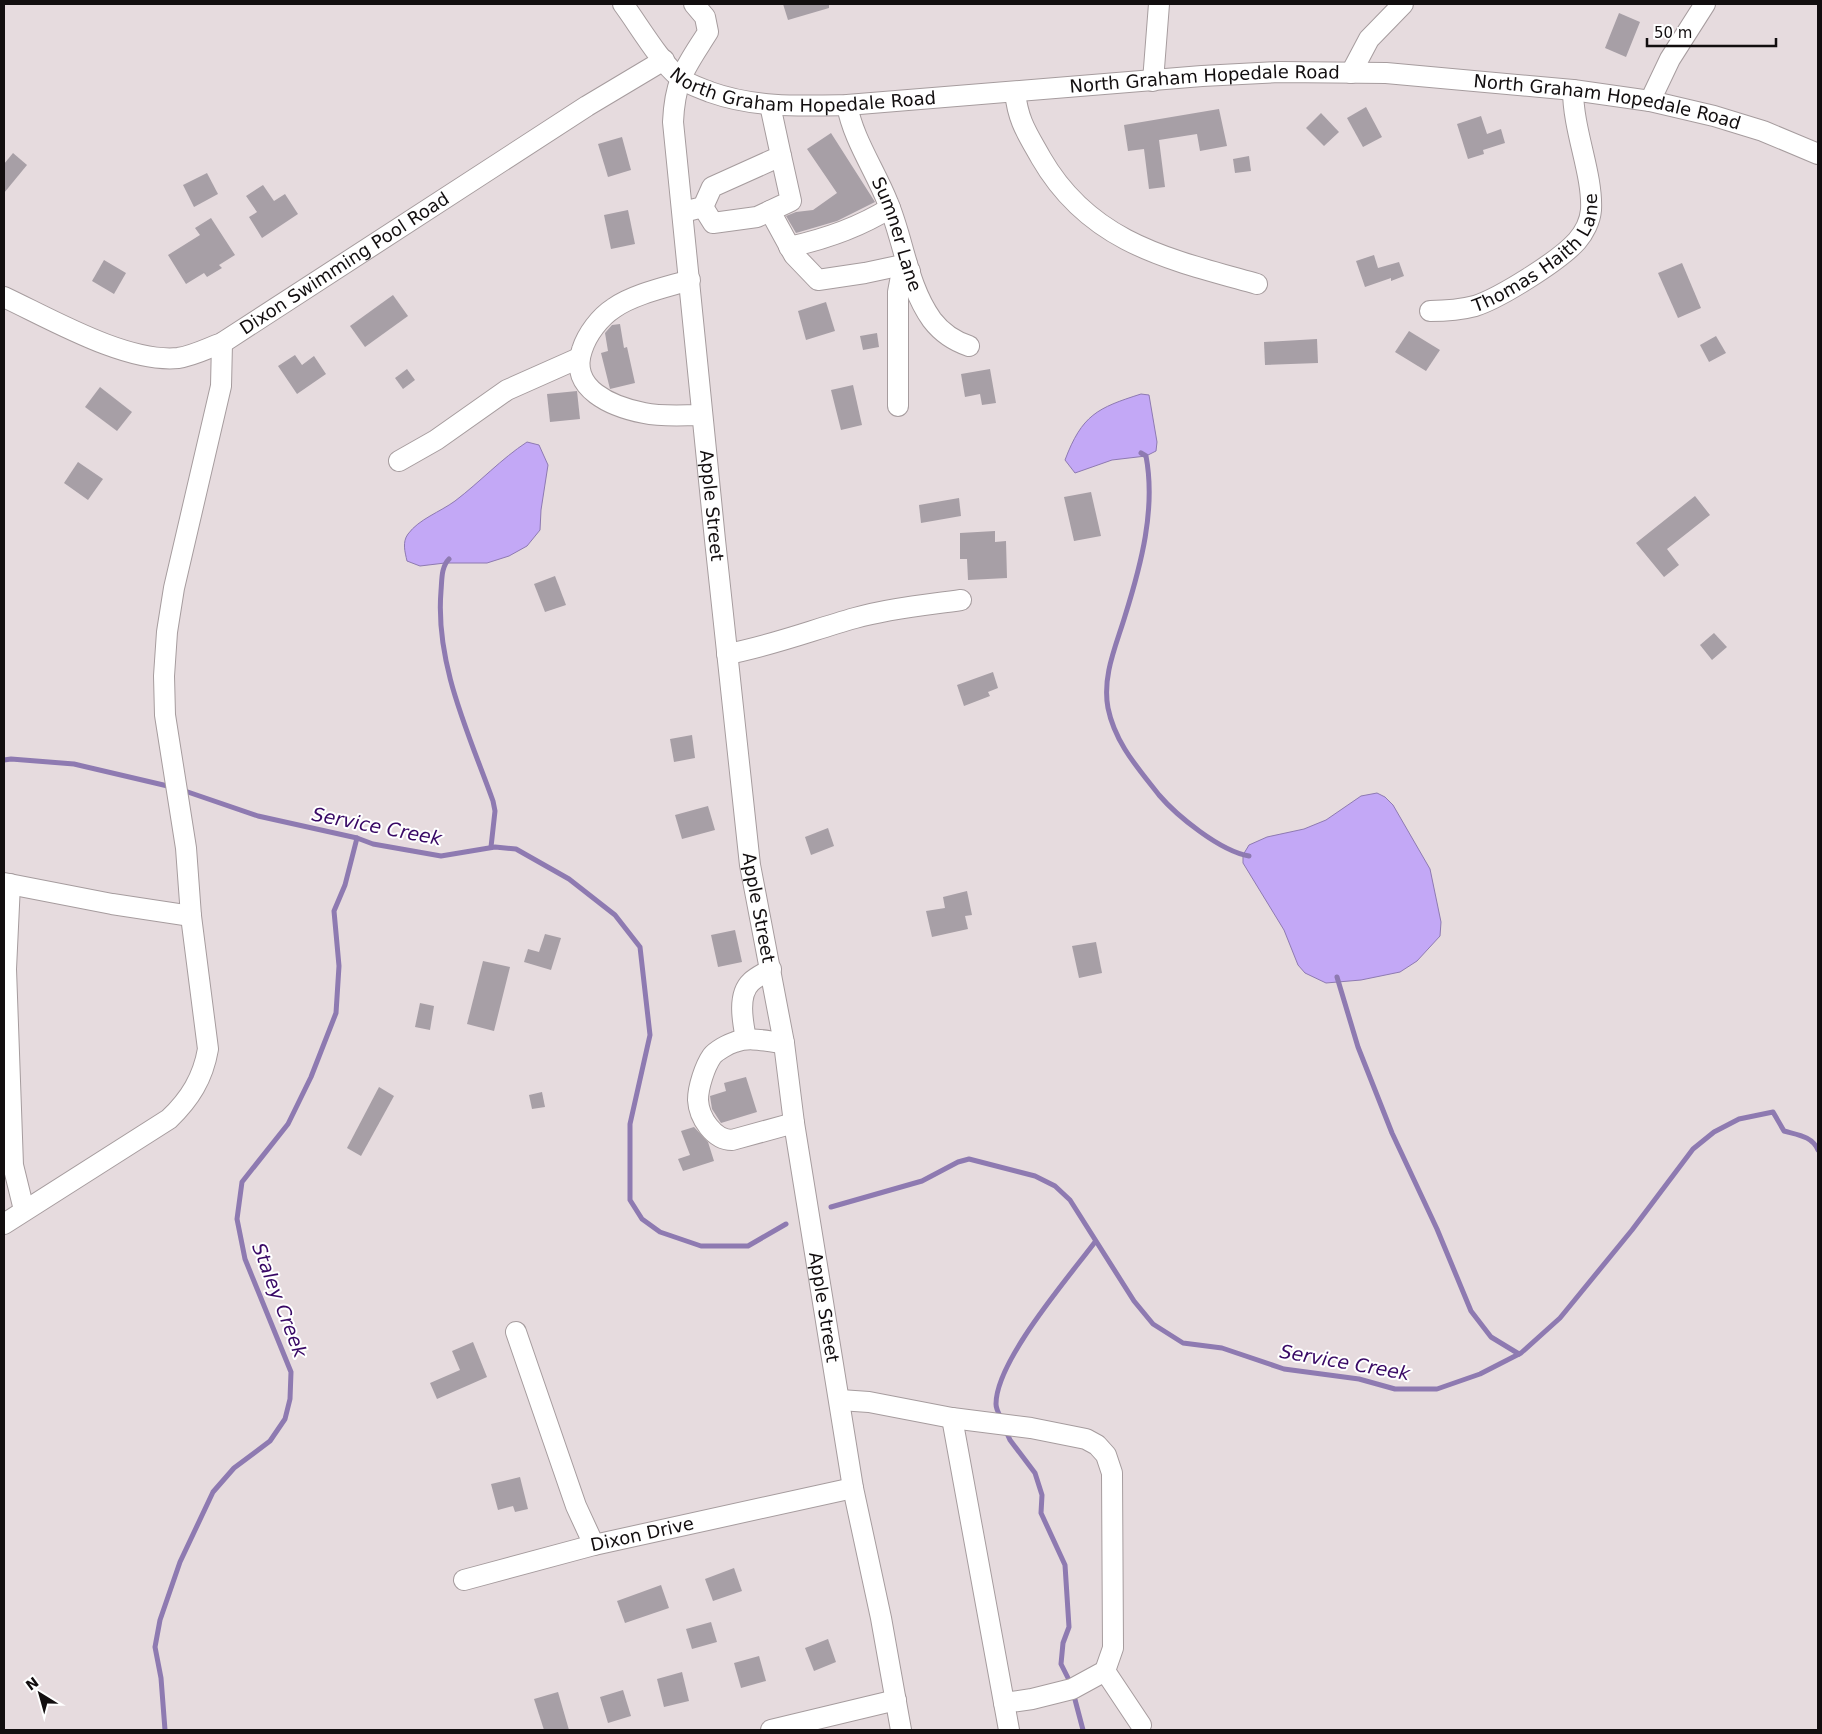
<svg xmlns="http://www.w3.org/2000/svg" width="1822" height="1734" font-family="'DejaVu Sans',sans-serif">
<rect width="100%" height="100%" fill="#e6dbde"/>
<g fill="#c3a8f6" stroke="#8e7ab1">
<path d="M1141,394L1149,395L1157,442L1156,451L1146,456L1112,460L1075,473L1065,460C1082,415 1097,408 1141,394Z"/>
<path d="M527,442L539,445L548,465L541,510L540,530L527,546L509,556L487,563H445L420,566L407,561C405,552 402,542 408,534C419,519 440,512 455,501C480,482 501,459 527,442Z"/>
<polygon points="1377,793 1385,797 1393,805 1430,869 1441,922 1440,936 1417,961 1400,972 1361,980 1326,983 1305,973 1298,965 1284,930 1243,863 1243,855 1249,845 1267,837 1304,829 1326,820 1361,796"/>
</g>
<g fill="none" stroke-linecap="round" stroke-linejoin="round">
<g stroke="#8e7ab1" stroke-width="5">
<path d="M1141,453L1146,456C1156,509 1141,565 1125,616C1116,646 1102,676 1108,708C1115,743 1138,768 1159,795C1177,816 1220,851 1249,856"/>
<path d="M449,559C441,567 442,580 441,591C435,664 469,734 493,801L495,811L491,847"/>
<polyline points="4,760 11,759 74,764 172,787"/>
<polyline points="182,790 258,816 357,838 373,844 441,856 495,847 516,849 569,879 615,915 640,947 650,1035 630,1124 630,1200 642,1219 660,1232 701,1246 748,1246 786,1224"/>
<polyline points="1337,977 1358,1047 1392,1133 1437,1229 1471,1311 1491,1337 1519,1354"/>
<path d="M831,1207L922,1181L958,1162L969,1159L1035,1176L1055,1186L1070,1200L1134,1301L1153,1324L1183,1343L1222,1348L1284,1369L1359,1379L1395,1389H1437L1480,1374L1521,1353L1560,1318L1632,1230L1693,1149L1714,1132L1739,1119L1773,1112L1784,1131C1798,1135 1812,1136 1818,1150"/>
<path d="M1001,1418C999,1414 996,1409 996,1404C996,1361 1068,1278 1095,1242"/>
<polyline points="1006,1431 1010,1440 1035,1473 1042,1495 1041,1513 1065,1565 1069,1627 1063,1643 1061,1664 1071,1684"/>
<polyline points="1073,1692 1083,1730"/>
<polyline points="165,1730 161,1678 155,1647 160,1620 180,1562 213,1492 234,1468 270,1441 285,1419 290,1399 291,1372 245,1259 237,1219 242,1182 288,1124 311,1077 336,1013 339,966 334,911 345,885 357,838"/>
</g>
</g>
<g fill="#a79fa6">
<polygon points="783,4 829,4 829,8 788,20"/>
<polygon points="1619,13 1640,22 1626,57 1605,48"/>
<polygon points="1366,107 1382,137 1363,147 1347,118"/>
<polygon points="1219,109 1227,146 1200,151 1197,134 1159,140 1165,187 1149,189 1144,149 1128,151 1124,125"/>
<polygon points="1321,113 1339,132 1324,146 1306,128"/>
<polygon points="1481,116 1487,134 1501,129 1505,143 1483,150 1484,154 1468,159 1457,124"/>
<polygon points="831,133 875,202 837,221 796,233 786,216 796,212 813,210 837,193 807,149"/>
<polygon points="622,137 631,170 608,177 598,144"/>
<polygon points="13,153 27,165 4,193 4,164"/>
<polygon points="1249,156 1251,171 1235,173 1233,159"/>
<polygon points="207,173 218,194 194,207 183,185"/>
<polygon points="263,185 274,201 285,194 298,214 262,238 249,217 257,212 246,196"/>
<polygon points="628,210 635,244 611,249 604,215"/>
<polygon points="211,218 235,255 219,265 222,268 207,277 204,273 186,284 168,255 200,235 195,228"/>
<polygon points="1374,255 1378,268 1399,262 1404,276 1391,281 1391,278 1365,287 1356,261"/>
<polygon points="104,260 126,273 114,294 92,281"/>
<polygon points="1682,263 1701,308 1678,318 1658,273"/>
<polygon points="393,295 408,316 365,347 350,326"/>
<polygon points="826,302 835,331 806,340 798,311"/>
<polygon points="620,324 624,348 627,347 635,383 610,389 601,353 608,351 605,333 612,325"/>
<polygon points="1409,331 1440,350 1426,371 1395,352"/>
<polygon points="877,333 879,347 863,350 860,336"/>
<polygon points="1716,336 1726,353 1709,362 1700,345"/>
<polygon points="1317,339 1318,363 1265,365 1264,342"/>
<polygon points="295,355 302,365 314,356 326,374 297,394 278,366"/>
<polygon points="407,369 415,380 403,389 395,378"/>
<polygon points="990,369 996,403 982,405 980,394 965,397 961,374"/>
<polygon points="853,385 862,425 841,430 831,390"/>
<polygon points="100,387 132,412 117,431 85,407"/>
<polygon points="577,391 580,419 550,422 547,394"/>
<polygon points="78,462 103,479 88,500 64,483"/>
<polygon points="1091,492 1101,536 1074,541 1064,497"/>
<polygon points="1695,496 1710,515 1667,549 1679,565 1664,577 1636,543"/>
<polygon points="959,498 961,516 921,523 919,505"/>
<polygon points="995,531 995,542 1006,541 1007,578 968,580 967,559 960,559 960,533"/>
<polygon points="555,576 566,605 545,612 534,584"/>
<polygon points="1714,633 1727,647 1712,660 1700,645"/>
<polygon points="993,672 998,688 988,692 990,696 964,706 957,685"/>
<polygon points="692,735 695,758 674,762 670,739"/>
<polygon points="708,806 715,830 682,839 675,815"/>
<polygon points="828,828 834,846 811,855 805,837"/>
<polygon points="967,891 972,915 965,916 968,929 932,937 926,911 945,908 943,897"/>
<polygon points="735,930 742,962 718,967 711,935"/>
<polygon points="545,934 561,938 551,970 524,962 528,949 539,952"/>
<polygon points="1096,942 1102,973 1079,978 1072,946"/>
<polygon points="483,961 510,967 494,1031 467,1024"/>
<polygon points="420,1003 434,1006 430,1030 415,1027"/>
<polygon points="746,1077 757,1112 721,1123 712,1109 710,1096 726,1091 724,1083"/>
<polygon points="379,1087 394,1096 361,1156 347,1148"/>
<polygon points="542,1092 545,1107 532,1109 529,1095"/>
<polygon points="694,1127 708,1142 714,1161 683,1171 678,1159 690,1155 681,1131"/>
<polygon points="473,1342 487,1377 437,1399 430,1383 460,1370 452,1351"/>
<polygon points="520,1477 528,1509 515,1512 513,1506 498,1510 491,1484"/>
<polygon points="734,1568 742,1591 713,1601 705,1579"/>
<polygon points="661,1585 669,1608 625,1623 617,1601"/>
<polygon points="711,1622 717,1642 692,1649 686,1629"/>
<polygon points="828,1639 836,1662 814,1671 805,1648"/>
<polygon points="759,1656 766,1681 741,1688 734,1663"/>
<polygon points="682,1672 689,1701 664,1707 657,1679"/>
<polygon points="623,1690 631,1716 608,1723 600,1697"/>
<polygon points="558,1692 569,1730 544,1730 534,1699"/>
</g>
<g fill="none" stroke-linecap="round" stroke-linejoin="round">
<g stroke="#a69c9e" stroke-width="22">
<g id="minor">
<path id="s1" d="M623,4C638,24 660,62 679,77C687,84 700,88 710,92C755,108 800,106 847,105L1202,76L1279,72L1386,73L1573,90L1650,101L1714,116L1763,131L1818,154"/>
<path id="s2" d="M694,4L705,17L708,32C686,67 675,78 673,122L715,540L750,865L784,1043L794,1123L853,1488L881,1618L901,1730"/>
<polyline points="1351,73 1369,39 1403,4"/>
<polyline points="1153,81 1159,4"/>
<path d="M1015,92C1018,121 1027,133 1041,158C1090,243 1168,259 1257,284"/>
<polyline points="1650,101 1670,59 1705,4"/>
<path id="s3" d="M847,105C853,139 875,170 888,203C904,241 907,285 932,320C942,333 954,341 969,346"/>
<polyline points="703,207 713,223 757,217 791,201 781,156"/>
<polyline points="770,211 794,255 818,280 865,273 907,264"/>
<polyline points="683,212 703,207 712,187 781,156 770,105"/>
<path d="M789,247C826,239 858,228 890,208"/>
<path d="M690,280C667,287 634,294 614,308C600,317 587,334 582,350C568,389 613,407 644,413C663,417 683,415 702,415"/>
<path id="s4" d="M4,297C51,319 126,363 178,358C193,356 208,348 222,343L587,106L664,60"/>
<path id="s5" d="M1430,311C1445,311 1460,310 1475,306C1500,298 1559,261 1577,241C1584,233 1590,221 1591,210C1593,174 1573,131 1573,90"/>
<polyline points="898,406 898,292 901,276 910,271"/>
<polyline points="399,461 436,440 507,390 579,358"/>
<path d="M727,654C771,646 812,630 855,618C890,608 926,605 961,600"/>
<polyline points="4,883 112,904 191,916"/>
<polyline points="10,884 6,969 13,1165 24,1210"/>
<path d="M746,1039C743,1023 737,995 751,982C756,977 765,973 771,969"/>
<path d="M784,1043C769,1042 750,1036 735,1042C728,1044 716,1051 712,1056C705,1066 698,1087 698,1100C699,1118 714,1140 732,1140L794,1123"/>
<path d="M4,1224L169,1119C190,1099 203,1078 208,1049L191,916L186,848L165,715L164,676L167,632L174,588L221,386L222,343"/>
<polyline points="516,1332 576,1506 594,1545"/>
<polyline points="840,1400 869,1402 952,1418 1031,1428 1086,1439 1097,1445 1106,1455 1112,1473 1113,1648 1105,1671 1072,1689 1032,1699 1004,1703"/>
<polyline points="952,1418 1009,1730"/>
<path id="s6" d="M464,1580L594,1545L853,1488"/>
<polyline points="1105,1671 1141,1725"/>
<polyline points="771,1730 896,1700"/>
</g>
</g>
<use href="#minor" stroke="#fff" stroke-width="20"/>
</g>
<g text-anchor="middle" stroke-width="4" stroke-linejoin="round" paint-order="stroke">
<g font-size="18" fill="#120e0f" stroke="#fff">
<text dy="6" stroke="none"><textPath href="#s1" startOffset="624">North Graham Hopedale Road</textPath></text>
<text dy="6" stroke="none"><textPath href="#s1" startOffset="219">North Graham Hopedale Road</textPath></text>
<text dy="6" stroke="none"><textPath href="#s1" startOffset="1029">North Graham Hopedale Road</textPath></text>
<text dy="6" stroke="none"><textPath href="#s3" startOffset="139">Sumner Lane</textPath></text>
<text dy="6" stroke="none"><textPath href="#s5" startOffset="131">Thomas Haith Lane</textPath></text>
<text dy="6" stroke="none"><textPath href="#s4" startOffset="379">Dixon Swimming Pool Road</textPath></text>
<text dy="6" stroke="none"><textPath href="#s2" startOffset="516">Apple Street</textPath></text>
<text dy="6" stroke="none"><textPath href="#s2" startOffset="921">Apple Street</textPath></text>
<text dy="6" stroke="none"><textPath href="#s2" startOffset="1326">Apple Street</textPath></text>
<text dy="6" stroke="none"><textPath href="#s6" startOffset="184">Dixon Drive</textPath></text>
</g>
<g font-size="19" font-style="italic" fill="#380865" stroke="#fff">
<text transform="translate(377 826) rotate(11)" y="7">Service Creek</text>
<text transform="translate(280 1300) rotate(69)" y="7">Staley Creek</text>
<text transform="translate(1345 1362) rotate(10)" y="7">Service Creek</text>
</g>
</g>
<rect width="1822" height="1734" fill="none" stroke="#120e0f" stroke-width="10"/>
<g transform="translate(40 1694) rotate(323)" stroke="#ffffff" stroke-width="4" paint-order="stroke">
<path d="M0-4L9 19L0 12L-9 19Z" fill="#120e0f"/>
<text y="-8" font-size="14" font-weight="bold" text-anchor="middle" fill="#120e0f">N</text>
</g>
<path d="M1647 38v8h129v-8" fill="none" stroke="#120e0f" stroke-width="2.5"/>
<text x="1654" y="38" font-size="15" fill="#120e0f" stroke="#ffffff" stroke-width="4" paint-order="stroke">50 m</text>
</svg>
